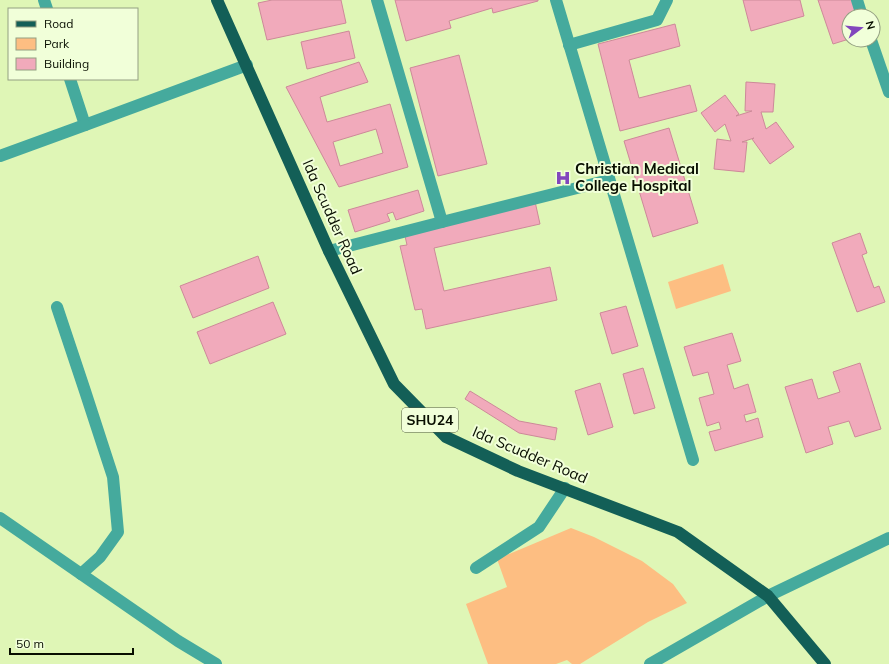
<svg xmlns="http://www.w3.org/2000/svg" width="889" height="664" font-family="Mulish,sans-serif">
<rect width="100%" height="100%" fill="#dff6b6"/>
<g fill="#fdbe82">
<polygon points="723,264 731,291 676,309 668,282"/>
<polygon points="571,528 594,537 642,561 673,584 687,603 648,622 580,664 572,664 567,660 556,664 488,664 466,604 507,587 497,559"/>
</g>
<g fill="#f1aabb" stroke="#cd8999" fill-rule="evenodd">
<polygon points="272,0 341,0 346,23 267,40 258,3"/>
<polygon points="395,0 538,0 538,1 493,13 492,8 449,21 451,28 406,41"/>
<polygon points="743,0 800,0 804,16 751,31"/>
<polygon points="818,0 854,0 859,16 849,16 849,39 833,44"/>
<polygon points="675,24 680,46 629,60 639,98 690,85 697,111 620,131 598,44"/>
<polygon points="349,31 355,58 307,69 301,42"/>
<polygon points="459,55 487,164 438,176 410,68"/>
<path d="M359,62L368,82L320,97L327,122L390,104L408,167L339,187L286,87ZM376,129L383,153L340,166L333,142Z"/>
<polygon points="746,82 775,84 773,112 761,112 766,129 776,122 794,147 770,164 752,139 754,138 742,142 747,142 744,172 714,169 717,139 731,141 725,124 715,132 701,113 725,95 739,114 736,116 752,111 745,111"/>
<polygon points="669,128 698,223 653,237 624,141"/>
<polygon points="418,190 424,211 396,220 393,212 387,214 390,221 355,232 348,210"/>
<polygon points="534,197 540,224 434,248 444,291 550,267 557,300 426,329 422,309 415,310 400,246 407,245 403,227"/>
<polygon points="860,233 867,253 862,255 874,288 879,286 885,302 857,312 832,243"/>
<polygon points="258,256 269,288 193,318 180,286"/>
<polygon points="273,302 286,334 210,364 197,332"/>
<polygon points="626,306 638,346 612,354 600,313"/>
<polygon points="732,333 741,361 727,365 734,389 748,384 756,412 744,415 746,422 758,418 763,437 715,451 709,432 721,429 719,422 707,426 699,398 714,394 708,372 693,376 684,347"/>
<polygon points="860,363 881,429 855,437 849,421 828,427 833,444 806,453 785,387 812,379 818,399 840,392 833,372"/>
<polygon points="643,368 655,408 634,414 623,374"/>
<polygon points="600,383 613,427 588,435 575,391"/>
<polygon points="470,391 519,421 557,428 555,440 519,433 465,399"/>
</g>
<g fill="none" stroke-linecap="round" stroke-linejoin="round">
<g stroke="#45aa9d" stroke-width="12">
<polyline points="44,0 47,9"/>
<polyline points="377,0 442,222 609,180"/>
<polyline points="556,0 693,460"/>
<polyline points="857,0 862,16"/>
<polyline points="871,40 889,92"/>
<polyline points="569,45 657,20 667,0"/>
<polyline points="70,79 85,125 247,65"/>
<polyline points="0,156 85,125"/>
<polyline points="329,251 442,222"/>
<polyline points="57,307 85,391 113,477 118,532 100,557 81,574"/>
<polyline points="0,518 178,641 216,664"/>
<polyline points="476,568 539,527 565,488"/>
<polyline points="650,664 768,596 889,538"/>
</g>
<polyline stroke="#135f57" stroke-width="12" points="217,0 329,251 394,384 446,437 518,471 678,532 768,596 825,664"/>
</g>
<defs>
<g id="hospital-bare" transform="scale(1.2)"><path d="M-5-5h3v3.5h4V-5h3V5h-3V1.5h-4V5h-3Z" fill="#8246bd" stroke="#f1ffd9" stroke-width="2.5" paint-order="stroke"/></g>
</defs>
<g fill-rule="evenodd">
<use href="#hospital-bare" x="563" y="178"/>
</g>
<g text-anchor="middle" stroke-width="4" stroke-linejoin="round" paint-order="stroke">
<rect fill="#f1ffd9" stroke="#4e5641" stroke-width="1" x="402" y="408" width="56" height="24" rx="3"/>
<g font-size="14" font-weight="bold" fill="#080e00">
<text x="430" y="425">SHU24</text>
</g>
<g font-size="15" font-weight="bold" fill="#080e00" stroke="#f1ffd9" text-anchor="start">
<text x="575" y="174">Christian Medical<tspan x="575" dy="17">College Hospital</tspan></text>
</g>
<g font-size="15" fill="#080e00" stroke="#f1ffd9">
<text transform="translate(332 217) rotate(66)" y="5">Ida Scudder Road</text>
<text transform="translate(530 455) rotate(23)" y="5">Ida Scudder Road</text>
</g>
</g>
<rect x="8" y="8" width="130" height="72" fill="#f1ffd9" stroke="#949f82"/>
<rect x="16" y="21" width="20" height="6" fill="#135f57" stroke="#949f82"/>
<text x="44" y="28" font-size="12" fill="#080e00">Road</text>
<rect x="16" y="38" width="20" height="12" fill="#fdbe82" stroke="#949f82"/>
<text x="44" y="48" font-size="12" fill="#080e00">Park</text>
<rect x="16" y="58" width="20" height="12" fill="#f1aabb" stroke="#949f82"/>
<text x="44" y="68" font-size="12" fill="#080e00">Building</text>
<g transform="translate(861 28) rotate(74)"><circle r="19" fill="#f1ffd9" stroke="#949f82"/>
<path d="M0-3L7 15L0 10L-7 15Z" fill="#8246bd"/>
<text y="-6" font-size="11" font-weight="bold" text-anchor="middle" fill="#080e00">N</text>
</g>
<path d="M10 648v6h123v-6" fill="none" stroke="#080e00" stroke-width="2"/>
<text x="16" y="648" font-size="12" fill="#080e00" stroke="#f1ffd9" stroke-width="3" paint-order="stroke">50 m</text>
</svg>
